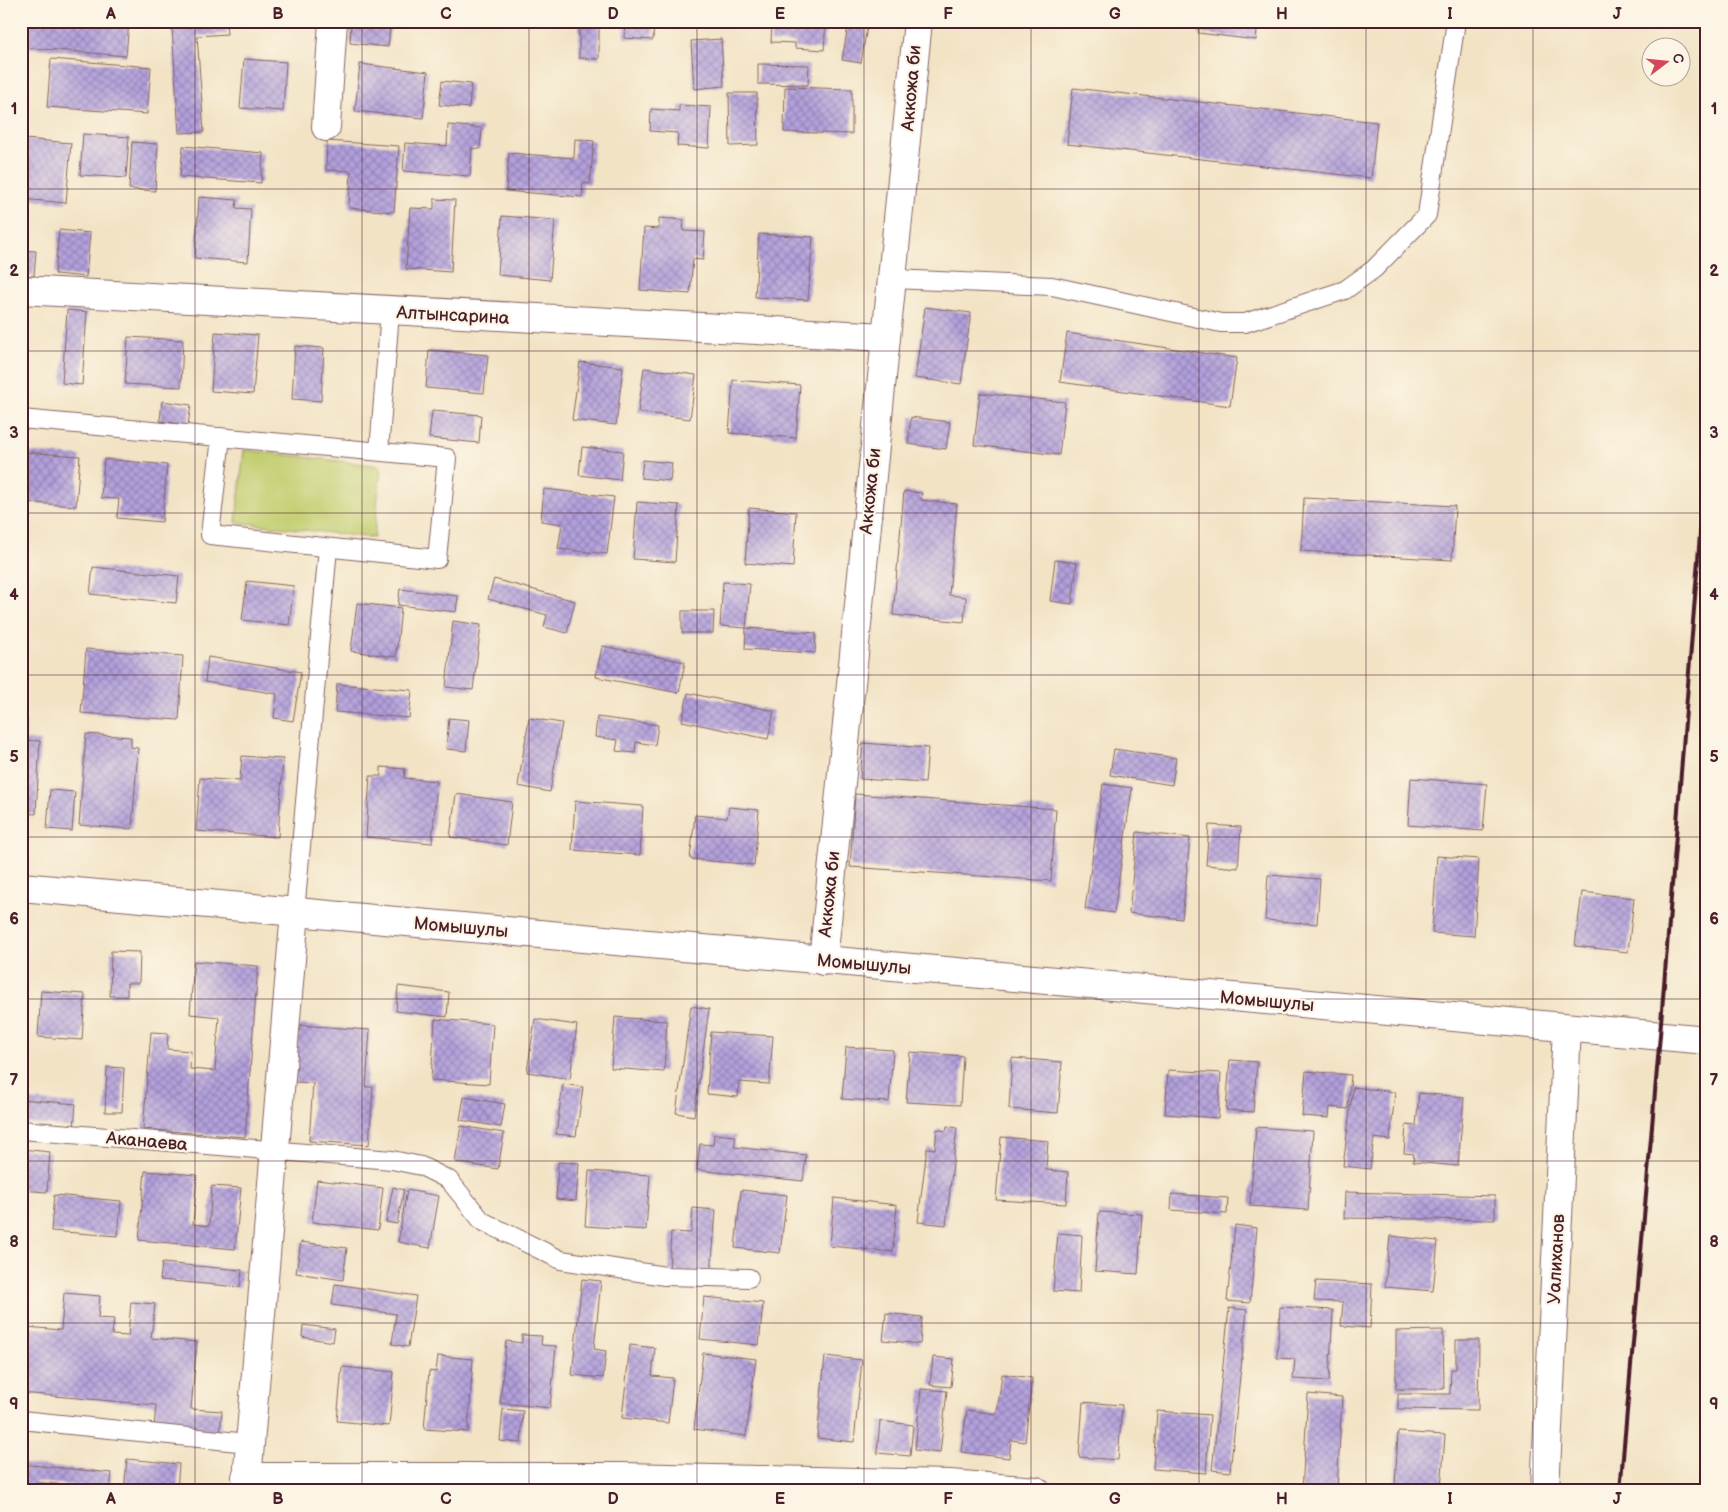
<svg xmlns="http://www.w3.org/2000/svg" width="1728" height="1512" font-family="'Balsamiq Sans',sans-serif">
<defs>
<pattern id="building-cross-hatch" width="8" height="8" patternUnits="userSpaceOnUse" patternTransform="scale(1.25)"><rect width="8" height="8" fill="#b2a0dc"/><path d="M0 0l8 8M0 8l8-8" fill="none" stroke="#9382b3"/></pattern>
</defs>
<rect width="100%" height="100%" fill="#fcf5e5"/>
<filter id="ink" filterUnits="userSpaceOnUse"><feTurbulence type="fractalNoise" baseFrequency=".02" numOctaves="2"/><feDisplacementMap in="SourceGraphic" scale="10" xChannelSelector="R" yChannelSelector="G"/><feConvolveMatrix kernelMatrix="1 2 1 2 8 2 1 2 1" color-interpolation-filters="sRGB"/></filter>
<filter id="wash" filterUnits="userSpaceOnUse"><feTurbulence type="fractalNoise" baseFrequency=".0096" numOctaves="4" result="noise"/><feDisplacementMap in="SourceGraphic" scale="20" xChannelSelector="R" yChannelSelector="G"/><feGaussianBlur stdDeviation="1.12" result="paint"/><feColorMatrix in="noise" values="0 0 0 0 0 0 0 0 0 0 0 0 0 0 0 0 0 1.4 0 .05"/><feComposite in="paint" operator="in"/></filter>
<g filter="url(#wash)">
<rect width="100%" height="100%" fill="#f2e3c5"/>
<polygon fill="#c2ce6f" stroke="#86764d" points="244,450 381,466 374,538 236,522"/>
<g id="blocks">
<g fill="url(#building-cross-hatch)">
<polygon points="21,21 129,21 126,56 21,47"/>
<polygon points="388,21 417,21 416,26"/>
<polygon points="579,21 599,21 599,59 579,58"/>
<polygon points="625,21 654,21 653,40 624,38"/>
<polygon points="667,21 713,21 713,25 667,23"/>
<polygon points="772,21 826,21 824,50 795,48 795,43 771,42"/>
<polygon points="849,21 868,21 861,63 842,60"/>
<polygon points="1200,21 1258,21 1256,40 1198,33"/>
<polygon points="226,24 227,34 197,36 204,132 179,133 172,28"/>
<polygon points="351,24 390,28 388,47 350,43"/>
<polygon points="721,39 724,86 694,89 691,41"/>
<polygon points="51,59 151,67 147,114 47,107"/>
<polygon points="244,59 286,62 283,111 240,108"/>
<polygon points="360,64 428,72 423,118 355,111"/>
<polygon points="758,64 809,65 808,85 758,84"/>
<polygon points="442,81 471,84 469,108 439,105"/>
<polygon points="785,87 852,89 852,134 784,132"/>
<polygon points="1073,88 1377,122 1371,178 1067,144"/>
<polygon points="729,93 757,93 758,145 730,146"/>
<polygon points="679,105 711,107 709,148 677,146 678,133 650,131 651,109 679,111"/>
<polygon points="448,125 482,128 480,149 472,148 470,176 403,171 405,143 447,146"/>
<polygon points="83,134 129,137 126,178 80,175"/>
<polygon points="24,139 71,143 66,203 21,199"/>
<polygon points="575,139 594,141 590,184 583,183 582,197 506,191 509,153 574,158"/>
<polygon points="327,141 399,146 394,212 349,208 351,171 326,170"/>
<polygon points="132,142 158,144 155,191 129,189"/>
<polygon points="183,146 263,153 261,183 180,177"/>
<polygon points="199,197 237,200 236,208 251,209 248,262 195,258"/>
<polygon points="434,199 455,200 451,272 406,269 410,208 434,209"/>
<polygon points="502,216 555,220 550,280 498,275"/>
<polygon points="659,218 684,220 683,231 705,232 703,260 693,259 690,294 640,290 644,228 659,229"/>
<polygon points="59,230 90,233 86,277 55,274"/>
<polygon points="759,234 813,237 808,300 755,297"/>
<polygon points="21,250 36,251 34,276 21,275"/>
<polygon points="925,307 971,313 961,384 915,378"/>
<polygon points="67,310 87,312 82,385 62,383"/>
<polygon points="215,332 258,335 253,394 211,391"/>
<polygon points="1067,333 1237,358 1230,406 1060,382"/>
<polygon points="128,337 183,340 181,387 125,384"/>
<polygon points="295,346 324,348 321,401 292,399"/>
<polygon points="429,350 488,355 484,393 426,388"/>
<polygon points="580,362 623,367 616,425 572,420"/>
<polygon points="644,368 696,375 690,419 638,412"/>
<polygon points="733,380 800,385 796,438 729,433"/>
<polygon points="980,393 1065,402 1059,455 974,445"/>
<polygon points="162,401 191,405 188,425 160,421"/>
<polygon points="432,411 481,415 479,443 429,438"/>
<polygon points="911,417 950,422 946,449 908,444"/>
<polygon points="582,447 623,451 620,480 579,475"/>
<polygon points="24,452 80,456 76,506 21,502"/>
<polygon points="104,459 167,465 162,522 117,518 119,499 101,498"/>
<polygon points="643,460 672,463 670,481 641,478"/>
<polygon points="544,489 614,497 607,554 558,549 562,524 541,521"/>
<polygon points="904,491 922,493 921,500 957,504 949,595 966,597 964,622 893,615"/>
<polygon points="1304,498 1455,506 1452,560 1301,551"/>
<polygon points="637,502 679,505 675,562 633,559"/>
<polygon points="749,508 796,512 793,567 745,563"/>
<polygon points="1055,560 1077,563 1072,604 1050,601"/>
<polygon points="93,567 179,576 176,603 90,594"/>
<polygon points="494,579 575,601 567,633 544,627 547,615 488,599"/>
<polygon points="247,581 294,586 289,625 242,620"/>
<polygon points="723,582 750,584 746,628 720,626"/>
<polygon points="400,589 458,596 456,612 398,605"/>
<polygon points="357,603 401,608 396,657 351,651"/>
<polygon points="682,611 714,611 713,633 682,633"/>
<polygon points="453,621 481,625 473,690 446,687"/>
<polygon points="746,628 816,633 815,653 745,649"/>
<polygon points="602,646 685,662 679,693 596,677"/>
<polygon points="86,649 183,656 179,720 81,713"/>
<polygon points="208,657 301,672 293,721 274,718 277,694 205,682"/>
<polygon points="337,684 412,690 409,718 335,712"/>
<polygon points="688,693 774,711 768,739 682,721"/>
<polygon points="597,717 658,725 655,745 636,742 635,753 616,751 618,740 595,737"/>
<polygon points="449,718 469,720 466,751 446,749"/>
<polygon points="529,718 562,723 550,792 518,786"/>
<polygon points="21,723 26,723 25,740 40,741 36,814 21,813"/>
<polygon points="86,734 131,737 131,747 138,748 132,829 79,825"/>
<polygon points="863,743 928,748 925,783 860,779"/>
<polygon points="1114,749 1176,758 1172,785 1110,775"/>
<polygon points="242,756 283,759 278,837 196,831 200,778 240,781"/>
<polygon points="381,767 405,769 404,778 437,781 432,843 366,837 370,776 381,776"/>
<polygon points="1411,778 1487,784 1483,831 1408,825"/>
<polygon points="1103,784 1132,788 1114,913 1085,909"/>
<polygon points="50,790 75,792 72,831 47,829"/>
<polygon points="456,794 512,802 507,845 450,837"/>
<polygon points="855,794 1056,809 1051,881 850,867"/>
<polygon points="575,801 643,806 640,855 572,850"/>
<polygon points="729,807 759,810 754,865 690,859 695,815 727,818"/>
<polygon points="1209,825 1241,827 1238,868 1206,865"/>
<polygon points="1137,832 1190,838 1182,919 1129,913"/>
<polygon points="1437,856 1479,859 1474,936 1432,933"/>
<polygon points="1268,875 1320,879 1317,924 1265,920"/>
<polygon points="1582,892 1634,898 1628,952 1575,946"/>
<polygon points="111,951 140,952 139,983 127,983 127,996 110,996"/>
<polygon points="194,961 258,966 245,1137 143,1129 151,1032 168,1033 167,1049 191,1051 190,1069 215,1071 219,1017 190,1014"/>
<polygon points="398,986 449,992 447,1017 396,1011"/>
<polygon points="41,991 85,994 82,1040 38,1037"/>
<polygon points="691,1006 709,1009 694,1116 676,1113"/>
<polygon points="615,1017 667,1021 664,1072 611,1068"/>
<polygon points="435,1019 493,1024 489,1084 431,1080"/>
<polygon points="535,1019 577,1025 570,1079 527,1072"/>
<polygon points="299,1025 370,1030 366,1087 373,1087 369,1145 309,1141 313,1083 295,1082"/>
<polygon points="711,1032 773,1036 769,1084 739,1082 738,1097 707,1094"/>
<polygon points="846,1047 893,1050 889,1102 842,1099"/>
<polygon points="910,1052 963,1056 960,1105 906,1102"/>
<polygon points="1012,1058 1062,1062 1058,1113 1009,1109"/>
<polygon points="1230,1060 1257,1062 1253,1112 1226,1110"/>
<polygon points="107,1067 124,1068 122,1112 105,1112"/>
<polygon points="1168,1070 1221,1073 1218,1118 1165,1114"/>
<polygon points="1306,1071 1351,1075 1348,1109 1330,1107 1329,1118 1302,1116"/>
<polygon points="563,1084 583,1087 576,1136 556,1134"/>
<polygon points="1353,1087 1395,1092 1390,1140 1374,1138 1370,1169 1343,1166"/>
<polygon points="1419,1093 1464,1097 1458,1166 1413,1162 1414,1154 1404,1153 1406,1125 1416,1126"/>
<polygon points="464,1097 505,1104 501,1127 460,1120"/>
<polygon points="21,1099 76,1104 74,1128 21,1123"/>
<polygon points="461,1126 504,1133 498,1169 455,1162"/>
<polygon points="947,1126 957,1128 946,1225 918,1222 927,1148 935,1149 937,1129 946,1131"/>
<polygon points="1256,1127 1313,1131 1308,1210 1250,1206"/>
<polygon points="714,1134 736,1136 734,1147 806,1155 803,1181 697,1170 700,1144 713,1145"/>
<polygon points="1001,1137 1048,1141 1046,1170 1068,1172 1066,1204 996,1200"/>
<polygon points="21,1149 50,1152 47,1192 21,1190"/>
<polygon points="558,1162 579,1163 576,1201 556,1199"/>
<polygon points="145,1171 197,1175 193,1224 209,1226 212,1186 241,1188 235,1249 139,1240"/>
<polygon points="589,1171 650,1175 646,1230 585,1226"/>
<polygon points="317,1180 383,1188 378,1230 312,1222"/>
<polygon points="393,1187 404,1190 397,1224 386,1222"/>
<polygon points="407,1190 439,1196 430,1248 398,1242"/>
<polygon points="741,1190 787,1195 780,1253 735,1248"/>
<polygon points="1345,1192 1495,1196 1495,1220 1344,1218"/>
<polygon points="1172,1194 1228,1198 1227,1214 1171,1210"/>
<polygon points="54,1195 121,1201 118,1236 51,1231"/>
<polygon points="834,1198 897,1205 893,1252 830,1246"/>
<polygon points="693,1208 716,1210 711,1274 669,1271 671,1232 691,1233"/>
<polygon points="1099,1212 1142,1214 1138,1274 1095,1271"/>
<polygon points="1235,1225 1257,1228 1250,1303 1227,1301"/>
<polygon points="1058,1233 1082,1235 1079,1293 1053,1291"/>
<polygon points="1390,1236 1438,1241 1433,1291 1385,1287"/>
<polygon points="301,1242 347,1248 343,1280 296,1273"/>
<polygon points="162,1263 242,1270 240,1287 160,1280"/>
<polygon points="582,1279 601,1281 594,1349 606,1351 603,1378 572,1375"/>
<polygon points="1316,1281 1372,1284 1370,1328 1341,1326 1343,1302 1314,1301"/>
<polygon points="335,1284 416,1296 408,1347 392,1344 396,1314 332,1305"/>
<polygon points="64,1293 100,1296 98,1318 114,1319 112,1335 128,1336 131,1302 155,1304 151,1338 197,1342 191,1409 222,1411 220,1433 154,1427 156,1405 21,1393 26,1327 61,1330"/>
<polygon points="704,1297 763,1303 759,1345 700,1339"/>
<polygon points="1280,1307 1333,1310 1329,1381 1293,1379 1295,1359 1277,1358"/>
<polygon points="1229,1308 1247,1310 1230,1472 1212,1470"/>
<polygon points="886,1313 922,1317 920,1344 883,1340"/>
<polygon points="303,1325 335,1329 333,1342 302,1337"/>
<polygon points="1443,1330 1444,1389 1396,1389 1396,1331"/>
<polygon points="522,1335 542,1336 541,1345 556,1346 550,1408 500,1403 506,1341 522,1343"/>
<polygon points="1456,1340 1479,1340 1478,1410 1398,1409 1398,1394 1450,1394 1451,1369 1456,1369"/>
<polygon points="630,1345 655,1348 652,1376 673,1378 668,1423 622,1418"/>
<polygon points="703,1353 756,1359 746,1436 694,1429"/>
<polygon points="438,1356 473,1359 468,1432 424,1429 429,1371 436,1372"/>
<polygon points="825,1356 862,1360 854,1442 817,1438"/>
<polygon points="933,1357 954,1359 951,1387 930,1385"/>
<polygon points="342,1367 394,1372 389,1426 337,1421"/>
<polygon points="1002,1374 1032,1378 1025,1442 1011,1440 1009,1458 961,1452 967,1410 997,1414"/>
<polygon points="921,1389 947,1391 940,1453 915,1450"/>
<polygon points="1308,1394 1342,1397 1337,1491 1302,1491"/>
<polygon points="1083,1402 1122,1405 1118,1460 1079,1457"/>
<polygon points="503,1409 523,1411 521,1443 500,1441"/>
<polygon points="1157,1411 1210,1415 1206,1473 1153,1469"/>
<polygon points="880,1421 913,1425 910,1456 877,1453"/>
<polygon points="1398,1432 1445,1435 1441,1489 1395,1486"/>
<polygon points="127,1459 179,1464 177,1491 124,1491"/>
<polygon points="21,1464 112,1473 110,1489 36,1482 35,1491 21,1491"/>
</g>
</g>
</g>
<g filter="url(#ink)">
<use href="#blocks" fill-opacity="0" stroke="#856461" stroke-width="1"/>
<g fill="none" stroke-linecap="round" stroke-linejoin="round">
<g stroke="#856461" stroke-width="20">
<g id="lane">
<polyline points="893,279 1052,286 1221,323 1245,323 1345,290 1374,269 1427,215 1456,21"/>
<polyline points="21,419 447,458 437,559 210,535 221,437"/>
<polyline points="379,451 390,312"/>
<polyline points="295,912 328,548"/>
<polyline points="21,1130 392,1160 421,1166 449,1180 482,1221 561,1260 665,1276 749,1278"/>
<polyline points="21,1420 248,1443"/>
</g>
</g>
<g stroke="#856461" stroke-width="30">
<g id="street">
<polyline points="326,127 333,21"/>
<polyline points="21,290 886,337"/>
<polyline points="823,961 918,21"/>
<polyline points="246,1477 624,1477 950,1484 1036,1491"/>
<polyline points="246,1491 295,912"/>
</g>
</g>
<g stroke="#856461" stroke-width="30">
<g id="secondary">
<polyline points="21,887 1707,1040"/>
<polyline points="1545,1491 1567,1028"/>
</g>
</g>
<use href="#lane" stroke="#fff" stroke-width="18"/>
<use href="#street" stroke="#fff" stroke-width="28"/>
<use href="#secondary" stroke="#fff" stroke-width="28"/>
<polyline stroke="#4a1f2b" stroke-width="4" points="1620,1491 1660,1035 1707,447"/>
</g>
</g>
<path fill="none" stroke="#4a1f2b" stroke-width="1" stroke-opacity="0.55" d="M195,21V1491M362,21V1491M529,21V1491M697,21V1491M864,21V1491M1031,21V1491M1199,21V1491M1366,21V1491M1533,21V1491M21,189H1707M21,351H1707M21,513H1707M21,675H1707M21,837H1707M21,999H1707M21,1161H1707M21,1323H1707"/>
<g text-anchor="middle" stroke-width="4.5" stroke-linejoin="round" paint-order="stroke">
<g font-size="18" fill="#4a1f2b" stroke="#fcf5e5">
<text transform="translate(911 88) rotate(-85)" y="6">Аккожа би</text>
<text transform="translate(453 315) rotate(3)" y="6">Алтынсарина</text>
<text transform="translate(870 491) rotate(-84)" y="6">Аккожа би</text>
<text transform="translate(829 894) rotate(-84)" y="6">Аккожа би</text>
<text transform="translate(461 927) rotate(5)" y="6">Момышулы</text>
<text transform="translate(864 964) rotate(5)" y="6">Момышулы</text>
<text transform="translate(1267 1001) rotate(5)" y="6">Момышулы</text>
<text transform="translate(147 1141) rotate(5)" y="6">Аканаева</text>
<text transform="translate(1556 1259) rotate(-87)" y="6">Уалиханов</text>
</g>
</g>
<rect width="1728" height="1512" fill="none" stroke="#fcf5e5" stroke-width="55"/>
<g transform="translate(1666 62) rotate(74)"><circle r="24" fill="#fcf5e5" stroke="#b59f9b"/>
<path d="M0-4L9 19L0 12L-9 19Z" fill="#d1495b"/>
<text y="-8" font-size="14" font-weight="bold" text-anchor="middle" fill="#4a1f2b">С</text>
</g>
<rect x="28" y="28" width="1672" height="1456" fill="none" stroke="#4a1f2b" stroke-width="2"/>
<g font-size="16" text-anchor="middle" font-weight="bold" fill="#4a1f2b">
<text x="111" y="19">A</text>
<text x="278" y="19">B</text>
<text x="446" y="19">C</text>
<text x="613" y="19">D</text>
<text x="780" y="19">E</text>
<text x="948" y="19">F</text>
<text x="1115" y="19">G</text>
<text x="1282" y="19">H</text>
<text x="1450" y="19">I</text>
<text x="1617" y="19">J</text>
<text x="14" y="114">1</text>
<text x="1714" y="114">1</text>
<text x="14" y="276">2</text>
<text x="1714" y="276">2</text>
<text x="14" y="438">3</text>
<text x="1714" y="438">3</text>
<text x="14" y="600">4</text>
<text x="1714" y="600">4</text>
<text x="14" y="762">5</text>
<text x="1714" y="762">5</text>
<text x="14" y="924">6</text>
<text x="1714" y="924">6</text>
<text x="14" y="1085">7</text>
<text x="1714" y="1085">7</text>
<text x="14" y="1247">8</text>
<text x="1714" y="1247">8</text>
<text x="14" y="1409">9</text>
<text x="1714" y="1409">9</text>
<text x="111" y="1504">A</text>
<text x="278" y="1504">B</text>
<text x="446" y="1504">C</text>
<text x="613" y="1504">D</text>
<text x="780" y="1504">E</text>
<text x="948" y="1504">F</text>
<text x="1115" y="1504">G</text>
<text x="1282" y="1504">H</text>
<text x="1450" y="1504">I</text>
<text x="1617" y="1504">J</text>
</g>
</svg>
